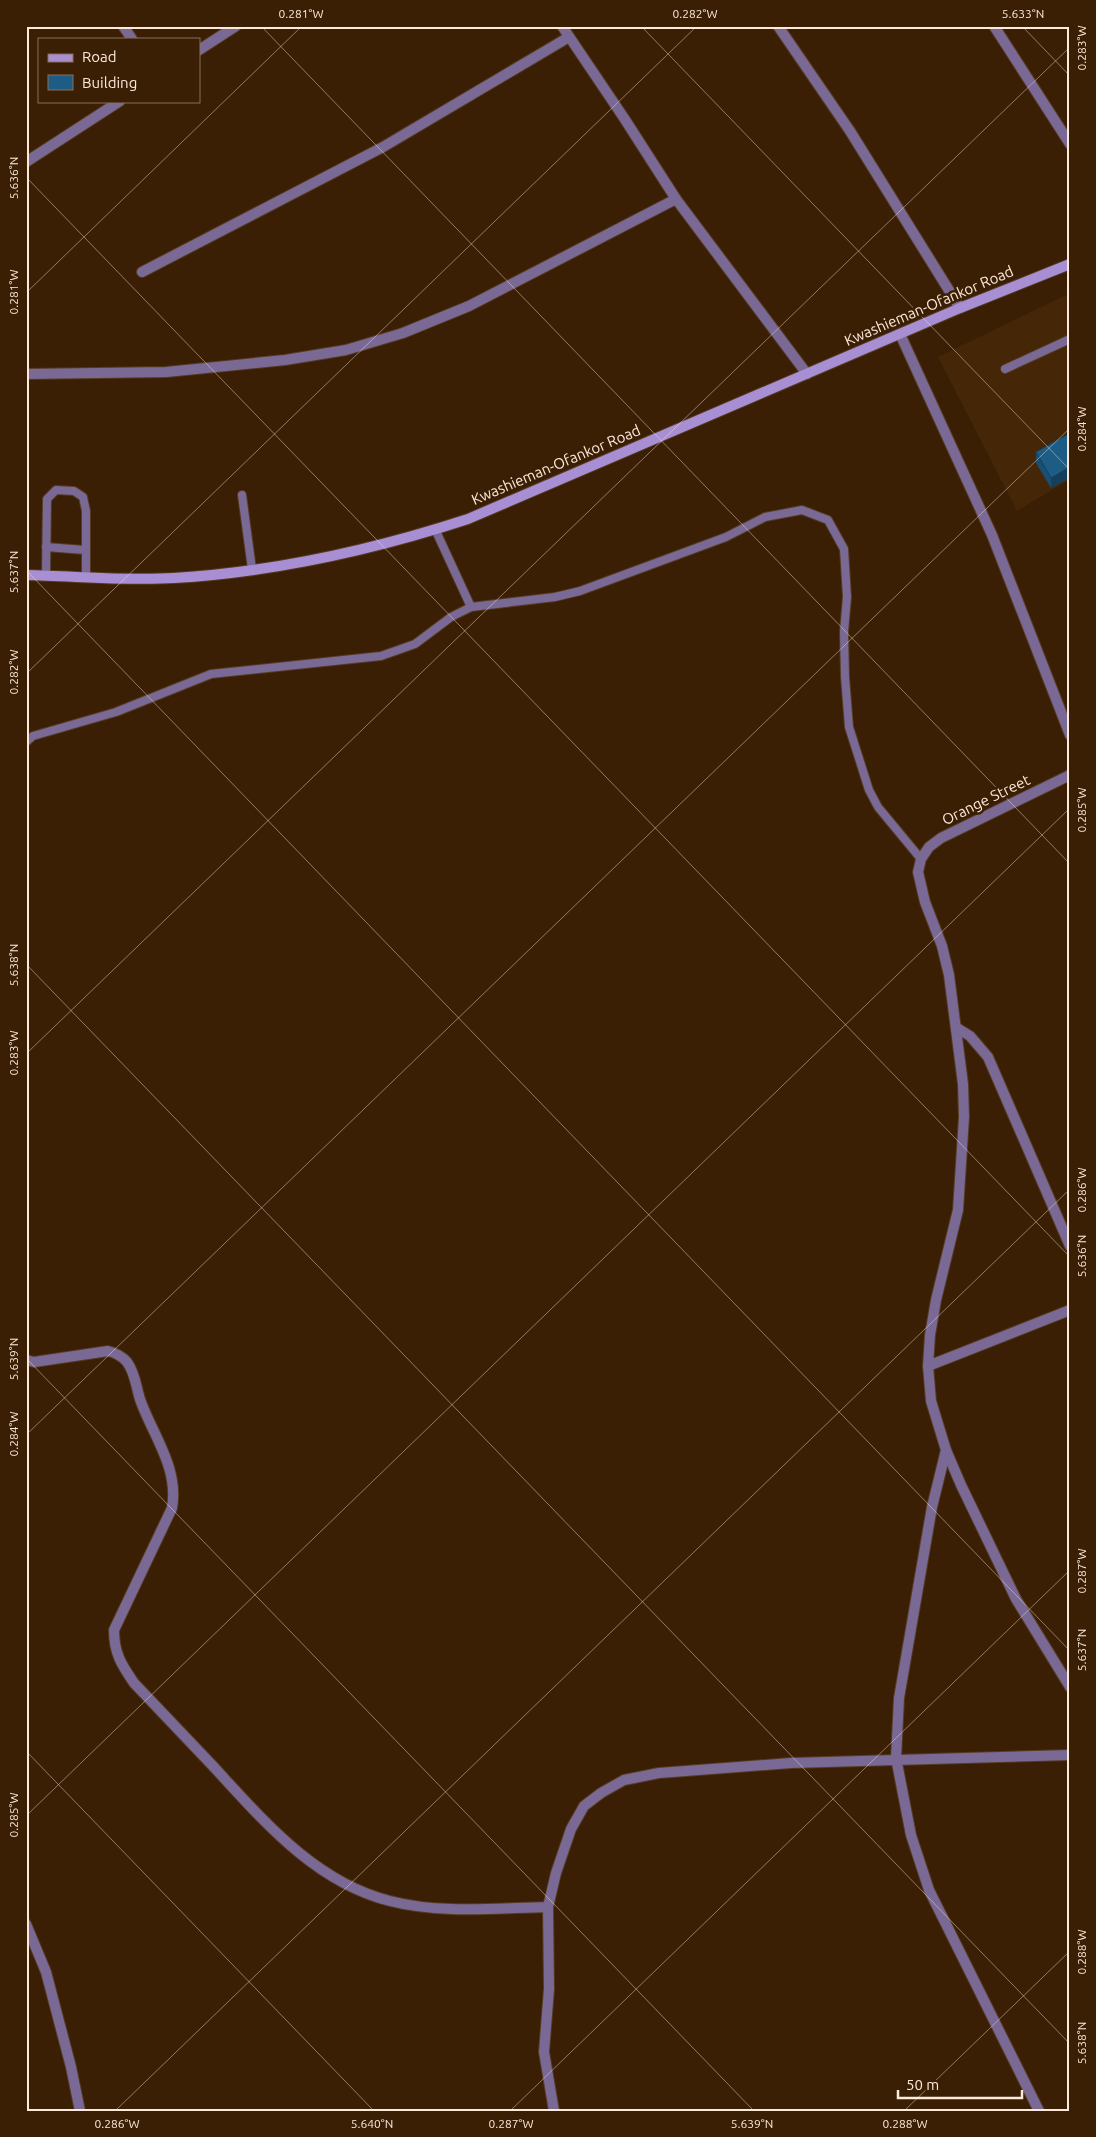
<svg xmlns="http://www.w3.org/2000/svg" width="1096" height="2137" font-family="Ubuntu,sans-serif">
<rect width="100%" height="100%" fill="#3a1f05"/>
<polygon fill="#452708" points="1070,293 1070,479 1017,511 938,357"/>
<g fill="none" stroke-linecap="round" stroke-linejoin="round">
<g stroke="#553b23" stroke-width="10">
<g id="service">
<polyline points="1005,369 1070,339"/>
<polyline points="242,495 252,569"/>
<polyline points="435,529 471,607"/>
<polyline points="46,547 85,550"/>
<polyline points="46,575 47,499 56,490 74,491 83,497 86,511 86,577"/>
<polyline points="26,742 33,736 116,712 211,674 381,656 415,644 451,617 471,607 555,597 580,591 726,537 765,517 802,510 828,520 844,549 847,597 844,632 845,677 849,727 869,790 878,807 921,859"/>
</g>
</g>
<g stroke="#553b23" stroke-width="12">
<g id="minor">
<polyline points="123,26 132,39"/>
<polyline points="562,26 624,118 676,199 807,374"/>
<polyline points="778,26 850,131 960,308"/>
<polyline points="994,26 1070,144"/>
<polyline points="199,50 236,26"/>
<polyline points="26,162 120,101"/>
<polyline points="142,272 383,147 569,37"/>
<polyline points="900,334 992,535 1070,735"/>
<polyline points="26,374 166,372 285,360 346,350 403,333 469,306 676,199"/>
<polyline points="1070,775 941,838 929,847 921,859 918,872 925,902 942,946 949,975 963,1084 964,1117 958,1210 936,1300 930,1335 928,1366 931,1401 946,1450 961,1485 1016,1599 1070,1687"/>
<polyline points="957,1028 970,1036 988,1057 1070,1246"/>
<path d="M26,1360L34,1362L108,1351C116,1353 122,1356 127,1362C136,1374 136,1389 141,1402C154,1437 179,1469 172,1508L114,1630C114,1653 121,1664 134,1683C160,1710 186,1738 212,1765C262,1819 314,1882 390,1901C440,1914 496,1908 548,1907"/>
<polyline points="928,1366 1070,1310"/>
<polyline points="946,1450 932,1507 899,1698 896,1758 911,1835 929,1890 1039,2111"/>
<polyline points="26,1924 46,1972 71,2067 80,2111"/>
<polyline points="554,2111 544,2052 549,1989 548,1907 556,1873 571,1829 584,1806 601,1793 624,1780 659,1773 791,1763 1070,1755"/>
</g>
</g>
<g stroke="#553b23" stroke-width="12">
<path id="secondary" d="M26,575C76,576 125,581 174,578C274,572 373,550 468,519L960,308L1070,264"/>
</g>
<use href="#service" stroke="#796994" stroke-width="8"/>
<use href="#minor" stroke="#796994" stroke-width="10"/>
<use href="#secondary" stroke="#a88fd3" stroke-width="10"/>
</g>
<polygon fill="#194f72" points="1070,433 1070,478 1051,488 1036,463 1036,452"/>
<polygon fill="#14405c" points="1070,467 1070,478 1051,488 1051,478"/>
<polygon fill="#1d5c84" stroke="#14405c" points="1070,433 1070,467 1051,478 1036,452"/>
<path fill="none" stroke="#fce9da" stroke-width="1" stroke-opacity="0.45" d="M261,26L1070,864M641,26L1070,470M1022,26L1070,76M26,177L1070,1257M26,293L302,26M26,570L1070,1651M26,674L697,26M26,964L1070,2044M26,1054L1070,47M26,1358L754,2111M26,1435L1070,428M26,1751L374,2111M26,1816L1070,808M115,2111L1070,1189M510,2111L1070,1570M904,2111L1070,1951"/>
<g text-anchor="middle" stroke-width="5" stroke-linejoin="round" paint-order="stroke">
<g font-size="15" fill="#fce9da" stroke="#3a1f05">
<text transform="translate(929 306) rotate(-23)" y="5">Kwashieman-Ofankor Road</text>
<text transform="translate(556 465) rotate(-23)" y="5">Kwashieman-Ofankor Road</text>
<text transform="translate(986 800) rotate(-26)" y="5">Orange Street</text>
</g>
</g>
<rect width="1096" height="2137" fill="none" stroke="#3a1f05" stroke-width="55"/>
<rect x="38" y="38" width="162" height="65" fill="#3a1f05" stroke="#88705a"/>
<rect x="48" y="54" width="25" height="8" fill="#a88fd3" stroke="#88705a"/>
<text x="82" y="62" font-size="15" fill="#fce9da">Road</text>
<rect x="48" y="75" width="25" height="15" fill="#1d5c84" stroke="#88705a"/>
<text x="82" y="88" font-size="15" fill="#fce9da">Building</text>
<path d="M898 2090v8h124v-8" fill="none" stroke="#fce9da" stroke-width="2.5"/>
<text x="906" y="2090" font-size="15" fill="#fce9da" stroke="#3a1f05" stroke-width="4" paint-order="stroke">50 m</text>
<rect x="28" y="28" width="1040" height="2082" fill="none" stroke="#fce9da" stroke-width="2"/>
<g font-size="12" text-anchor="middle" fill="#fce9da">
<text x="301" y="18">0.281°W</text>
<text x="695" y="18">0.282°W</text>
<text x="1023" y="18">5.633°N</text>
<text transform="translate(1082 48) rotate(-90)" y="4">0.283°W</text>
<text transform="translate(14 178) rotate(-90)" y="4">5.636°N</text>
<text transform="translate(14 292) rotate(-90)" y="4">0.281°W</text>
<text transform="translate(1082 429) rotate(-90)" y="4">0.284°W</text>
<text transform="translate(14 572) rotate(-90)" y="4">5.637°N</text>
<text transform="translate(14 672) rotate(-90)" y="4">0.282°W</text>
<text transform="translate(1082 810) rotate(-90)" y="4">0.285°W</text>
<text transform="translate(14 965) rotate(-90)" y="4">5.638°N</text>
<text transform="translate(14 1053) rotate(-90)" y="4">0.283°W</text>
<text transform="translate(1082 1190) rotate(-90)" y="4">0.286°W</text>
<text transform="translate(1082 1256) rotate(-90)" y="4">5.636°N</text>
<text transform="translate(14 1359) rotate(-90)" y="4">5.639°N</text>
<text transform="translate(14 1434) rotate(-90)" y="4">0.284°W</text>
<text transform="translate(1082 1571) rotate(-90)" y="4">0.287°W</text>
<text transform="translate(1082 1650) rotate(-90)" y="4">5.637°N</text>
<text transform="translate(14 1815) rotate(-90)" y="4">0.285°W</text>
<text transform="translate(1082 1952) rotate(-90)" y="4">0.288°W</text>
<text transform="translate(1082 2043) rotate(-90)" y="4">5.638°N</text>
<text x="117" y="2128">0.286°W</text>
<text x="372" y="2128">5.640°N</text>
<text x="511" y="2128">0.287°W</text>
<text x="752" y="2128">5.639°N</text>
<text x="905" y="2128">0.288°W</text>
</g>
</svg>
